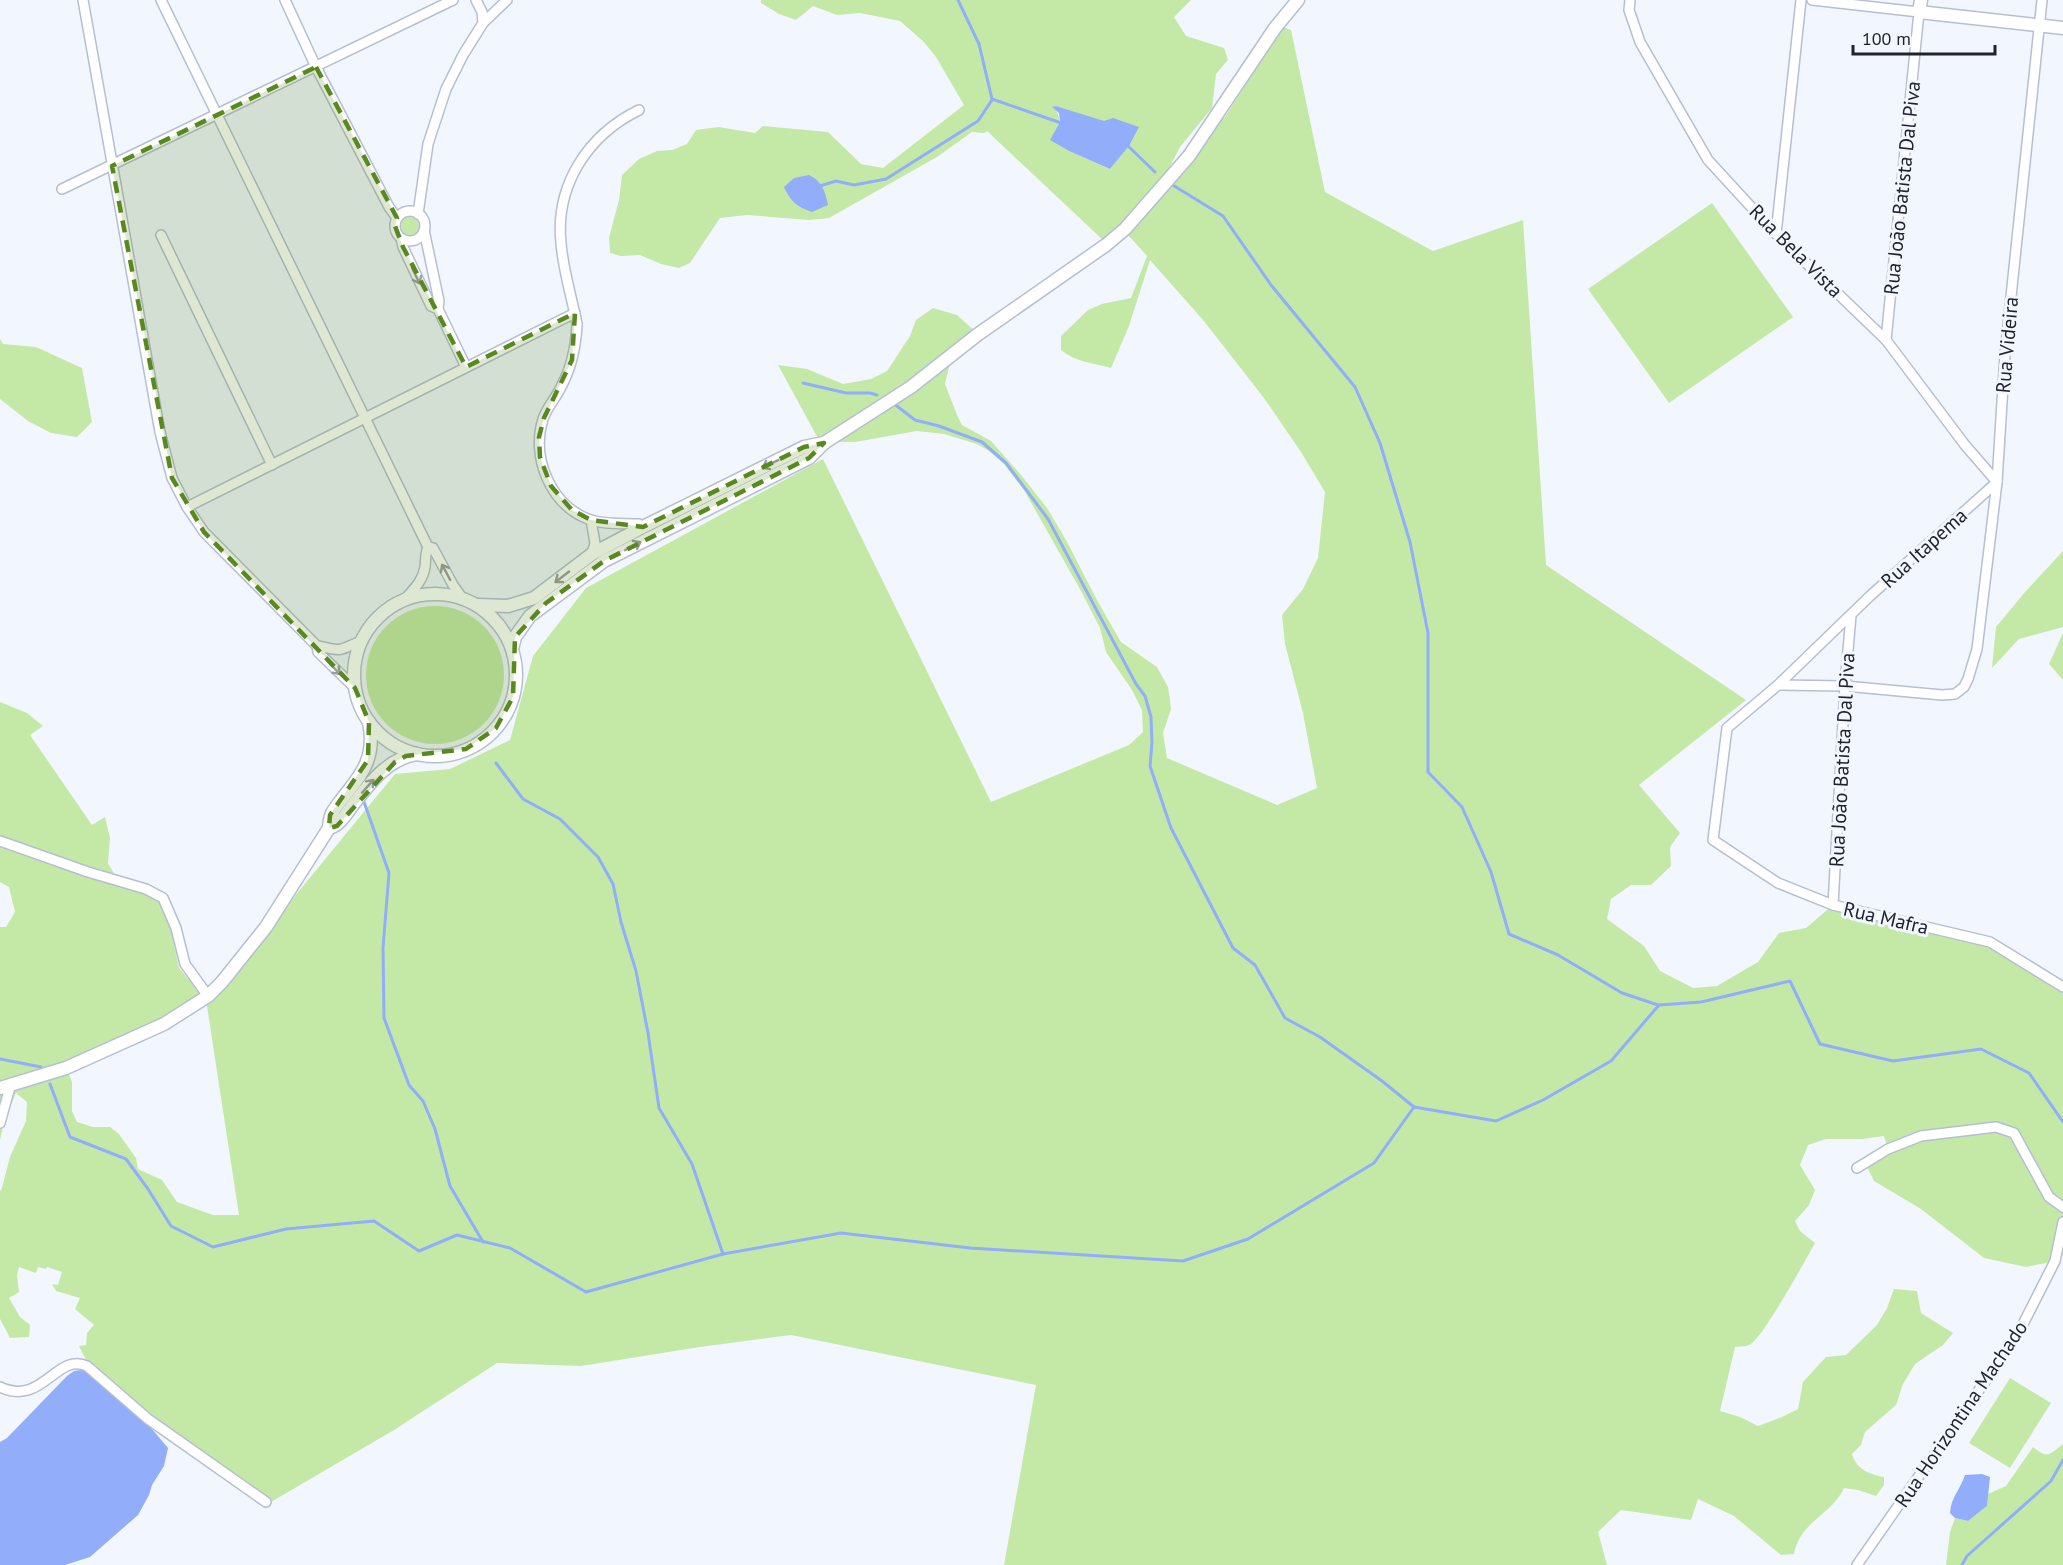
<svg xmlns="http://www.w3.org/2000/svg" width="2063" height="1565" font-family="'PT Sans',sans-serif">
<rect width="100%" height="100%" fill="#f2f6ff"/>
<g fill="#c4e9a7" fill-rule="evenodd">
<path d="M761,0H1191L1174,17L1186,36L1224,48L1228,60L1216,74L1212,108L1180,147L1169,168L1184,150L1225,117L1283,27L1291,30L1325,192L1433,251L1523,220L1546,565L1746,700L1639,785L1680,833L1670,847L1671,866L1651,885H1631L1611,899L1607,919L1644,946L1660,971L1693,988L1717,986L1758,962L1779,933L1806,928L1833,905L1990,942L2063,987V1255L2055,1261L2026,1267L1984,1258L1921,1209L1874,1181L1865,1163L1888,1149L1884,1136L1862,1139H1826L1808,1145L1800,1165L1815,1190L1809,1205L1795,1221L1800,1231L1815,1243C1806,1259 1762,1340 1749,1345C1745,1347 1739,1346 1735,1347L1720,1411L1740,1417L1758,1426L1782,1417L1798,1409L1803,1382L1826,1357L1846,1355L1877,1325L1887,1308L1894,1289L1917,1291L1921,1313L1953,1333L1943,1345L1915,1364L1903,1384L1896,1405L1865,1432L1861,1445L1852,1454C1857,1470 1869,1474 1884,1477V1485L1876,1496L1858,1490L1844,1488C1832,1515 1800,1521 1794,1554L1781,1555L1734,1516L1698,1499L1691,1520L1621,1510L1598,1532L1607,1565H1004L1036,1385L791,1335L700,1347L581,1366L497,1363L394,1430L271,1502L188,1445L88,1364L79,1346L86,1345L87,1333L94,1325L75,1309L80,1298L56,1291L52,1284L58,1285L62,1272L47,1267L46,1269L38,1267L36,1273L19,1267L17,1275L19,1292L9,1298L20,1317L30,1325L29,1337L10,1338L0,1319V1190L1,1191L10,1157L26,1121L27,1102L16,1093L5,1118L0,1140V927H6L15,912L9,887L0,882V702L27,713L43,726L30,735L92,825L105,817L110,838L108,863L117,879L160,896L167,911L179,968L189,980L212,997L395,774L450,769L510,740L533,656L586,588L823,459L991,802L1129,745L1143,732L1142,710L1132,690L1106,652L1100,628L1081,591L1024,490L1003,463L989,451L977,444L944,434L917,431L855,442H820L778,365L807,369L843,384L871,379L887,371L910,336L916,320L933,308L957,315L976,332L950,363L945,384L957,415L962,425L991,441L1021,475L1047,508L1066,540L1098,602L1121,642L1157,667L1168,687L1170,700L1171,709L1163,733L1167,758L1277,805L1317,788L1303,713L1285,644L1282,615L1303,589L1318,558L1325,492L1301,452L1264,398L1203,320L1150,260L1129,326L1111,368C1094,363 1075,362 1061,350V336L1088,310L1102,304L1131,298L1147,256L1121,227L1104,241L987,131L984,133L972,132L937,157L829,218L809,220L747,215L720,218L690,263L679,268L661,264L640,255L621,256L610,253L609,238L619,200L622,175L639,159L657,151L672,150L687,144L696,130L719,127L755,133L763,126L828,132L861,164L883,168L964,105L936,57L923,41L900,21L860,13L837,15L813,6L796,20L779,14L761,3ZM1056,106L1104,122L1129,146L1110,169L1069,151L1051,140C1057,127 1065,119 1053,107ZM205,993L239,1215H213L177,1202L162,1180L138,1169L136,1158L119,1134L110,1127H93L77,1122L72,1111V1082L65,1064L163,1020Z"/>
<polygon points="1712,203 1793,317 1669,403 1588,289"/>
<circle cx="410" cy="226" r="9"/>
<polygon points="0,339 3,344 36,347 82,368 92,422 77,437 51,433 28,421 0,399"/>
<polygon points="2063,551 2063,627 2019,639 1992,668 1996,627 2025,592"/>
<circle cx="435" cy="675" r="69"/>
<polygon points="2063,633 2063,680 2049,664"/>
<polygon points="2010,1378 2051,1403 2010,1468 1969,1443"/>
<path d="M2063,1444V1565H1946L1950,1532L1955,1518L1968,1521L1987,1506L1988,1494L2006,1486L2033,1447C2048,1459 2049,1455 2063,1444Z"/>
</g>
<g fill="#92adf9">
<polygon points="1056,106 1104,121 1113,118 1139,127 1129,146 1110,169 1069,151 1050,140 1060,122 1059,113 1052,107"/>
<path d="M809,175C822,181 825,191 828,205L812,212C797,207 790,201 784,187L794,178Z"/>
<polygon points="84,1366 141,1416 168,1448 164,1466 152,1485 149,1495 138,1515 90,1557 65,1565 0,1565 0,1442 7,1438 67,1376 74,1371 81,1370"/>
<path d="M1982,1474L1990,1477L1987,1506L1968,1521L1955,1518L1950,1513C1951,1497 1960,1490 1965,1475Z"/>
</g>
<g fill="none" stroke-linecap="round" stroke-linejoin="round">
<g stroke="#92adf9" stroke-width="3">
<polyline points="958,0 979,44 992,99 1064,124"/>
<polyline points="1127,145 1155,172"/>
<polyline points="1171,184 1223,216 1271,285 1355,387 1380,443 1410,542 1428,633 1428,772 1462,807 1491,872 1509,934 1558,955 1622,993 1658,1005"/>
<polyline points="820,186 836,181 854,185 886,179 978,121 992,100"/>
<polyline points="803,383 846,393 870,393 877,395"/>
<polyline points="893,403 915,420 939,426 982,442 1006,463 1048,519 1136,684 1145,696 1151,717 1152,743 1150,766 1171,828 1233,948 1255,965 1285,1018 1320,1037 1382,1081 1414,1107"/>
<polyline points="496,763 523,799 560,819 598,857 613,884 621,922 636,971 648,1033 659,1108 692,1164 723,1254"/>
<polyline points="363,799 389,873 383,948 384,1018 409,1085 423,1101 435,1129 450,1186 483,1242"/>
<polyline points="0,1059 41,1067"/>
<polyline points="50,1084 70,1137 126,1159 148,1189 171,1226 213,1247 286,1229 374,1221 419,1251 457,1235 510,1248 586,1292 723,1254 841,1233 970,1248 1183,1261 1248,1239 1374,1163 1414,1107 1496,1121 1543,1100 1611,1061 1659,1005 1701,1002 1790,981 1820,1044 1893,1061 1981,1049 2029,1073 2063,1122"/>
<polyline points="1962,1565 1967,1556 2051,1481 2063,1460"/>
</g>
<g stroke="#b6bed4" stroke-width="12">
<g id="minor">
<polyline points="83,0 160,432 172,478 187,507 204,532 317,646 318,652 355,688"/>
<polyline points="161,0 428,547 433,548 453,585 463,599"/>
<polyline points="285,0 316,67 389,207 397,218"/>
<polyline points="476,0 482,12 483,23"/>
<polyline points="1630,0 1629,10 1640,42 1708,160 1776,234 1886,340 1965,445 1997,482 1870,596 1778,685 1727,728 1713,840 1778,883 1833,905 1990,942 2063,987"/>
<polyline points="1812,0 1919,12 1886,340"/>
<path d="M639,110C588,135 555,185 561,243C563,270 572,298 577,324C576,346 572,367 561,387C556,398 547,407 543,419C531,457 550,504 588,519C603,525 623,523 639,524L643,527"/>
<polyline points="62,189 453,0"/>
<circle cx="410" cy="226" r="15"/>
<polyline points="418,214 428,144 446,89 463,55 483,23 507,0"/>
<polyline points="424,230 439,301 438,309"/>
<polyline points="1776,234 1801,0"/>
<polyline points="161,235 272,465"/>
<polyline points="401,238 403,247 431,306 438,309 466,367"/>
<polyline points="187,507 575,313"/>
<polyline points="591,520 595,543 592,554"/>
<path d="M404,600C413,590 423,581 425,567C426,559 425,554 428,547"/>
<path d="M317,646C344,651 335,652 361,641"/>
<polyline points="1778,685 1845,686 1942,695 1955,694 1964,687 1968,679 1977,649 1997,482 2005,354 2042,0"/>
<polyline points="0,841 88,872 146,889 163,898 176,928 185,964 208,996"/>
<polyline points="1833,905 1845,686 1851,615"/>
<polyline points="0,1123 10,1087"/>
<polyline points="1857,1168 1888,1149 1921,1136 1996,1127 2014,1133 2049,1197 2063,1207"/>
<path d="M0,1387C43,1407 56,1352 87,1366L148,1419L266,1502"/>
<polyline points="1857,1565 2018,1334 2055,1261 2063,1222"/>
</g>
</g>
<g stroke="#b6bed4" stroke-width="15">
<g id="tertiary">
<polyline points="1921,0 1919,12 2063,28"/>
<circle cx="435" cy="675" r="81"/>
<polyline points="478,605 508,606 534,598 592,554 643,527 804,447 824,443"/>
<polyline points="512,649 515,637 530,616 604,561 809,458 824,443 911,387 977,335 1106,245 1125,229 1189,156 1275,28 1298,0"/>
<path d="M329,828C340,825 345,815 352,806C369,784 388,758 417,754"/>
<path d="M0,1088L66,1068L164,1024L208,996L222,982L266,927L329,828C330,813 333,811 342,799C363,773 376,757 369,722"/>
</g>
</g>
<use href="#minor" stroke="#fff" stroke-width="9"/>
<use href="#tertiary" stroke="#fff" stroke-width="12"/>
</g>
<defs><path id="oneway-shaft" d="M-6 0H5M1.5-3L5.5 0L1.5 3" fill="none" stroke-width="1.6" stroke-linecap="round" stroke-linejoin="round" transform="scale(1.5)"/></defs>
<g stroke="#9b9ca0">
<use href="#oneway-shaft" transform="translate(416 276) rotate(64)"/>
<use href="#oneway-shaft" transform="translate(770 464) rotate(154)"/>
<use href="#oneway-shaft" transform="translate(633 546) rotate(-28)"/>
<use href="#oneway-shaft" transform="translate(446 572) rotate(-118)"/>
<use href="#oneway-shaft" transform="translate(562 577) rotate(142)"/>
<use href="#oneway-shaft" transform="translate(334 668) rotate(46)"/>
<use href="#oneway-shaft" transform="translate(368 786) rotate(-48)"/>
</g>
<path fill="#58891e" fill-opacity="0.2" stroke="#58891e" stroke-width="4.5" stroke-dasharray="12 8" stroke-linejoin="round" d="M316,67L397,218L395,226L403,247L466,367L575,313L572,360L544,418L539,437L540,457L551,486L572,510L591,520L643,527L804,447L824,443L809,458L604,561L546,603L515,637L513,697L496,728L466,749L406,756L395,762L337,826L329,828L330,815L368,760L369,722L355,688L204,532L172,478L112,166Z"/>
<g text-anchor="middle" stroke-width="6" stroke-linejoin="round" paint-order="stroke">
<g font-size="20" fill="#20232b" stroke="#f2f6ff">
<text transform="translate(1902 188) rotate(-84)" y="7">Rua João Batista Dal Piva</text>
<text transform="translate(1796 251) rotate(45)" y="7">Rua Bela Vista</text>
<text transform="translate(2007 345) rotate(-85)" y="7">Rua Videira</text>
<text transform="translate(1924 548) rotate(-42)" y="7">Rua Itapema</text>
<text transform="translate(1842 760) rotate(-87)" y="7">Rua João Batista Dal Piva</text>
<text transform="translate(1886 918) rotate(13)" y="7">Rua Mafra</text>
<text transform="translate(1961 1414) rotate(-56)" y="7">Rua Horizontina Machado</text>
</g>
</g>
<path d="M1853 45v9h142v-9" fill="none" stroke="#20232b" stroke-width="3"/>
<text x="1862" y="45" font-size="18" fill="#20232b" stroke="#f2f6ff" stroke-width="4.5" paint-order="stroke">100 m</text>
</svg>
